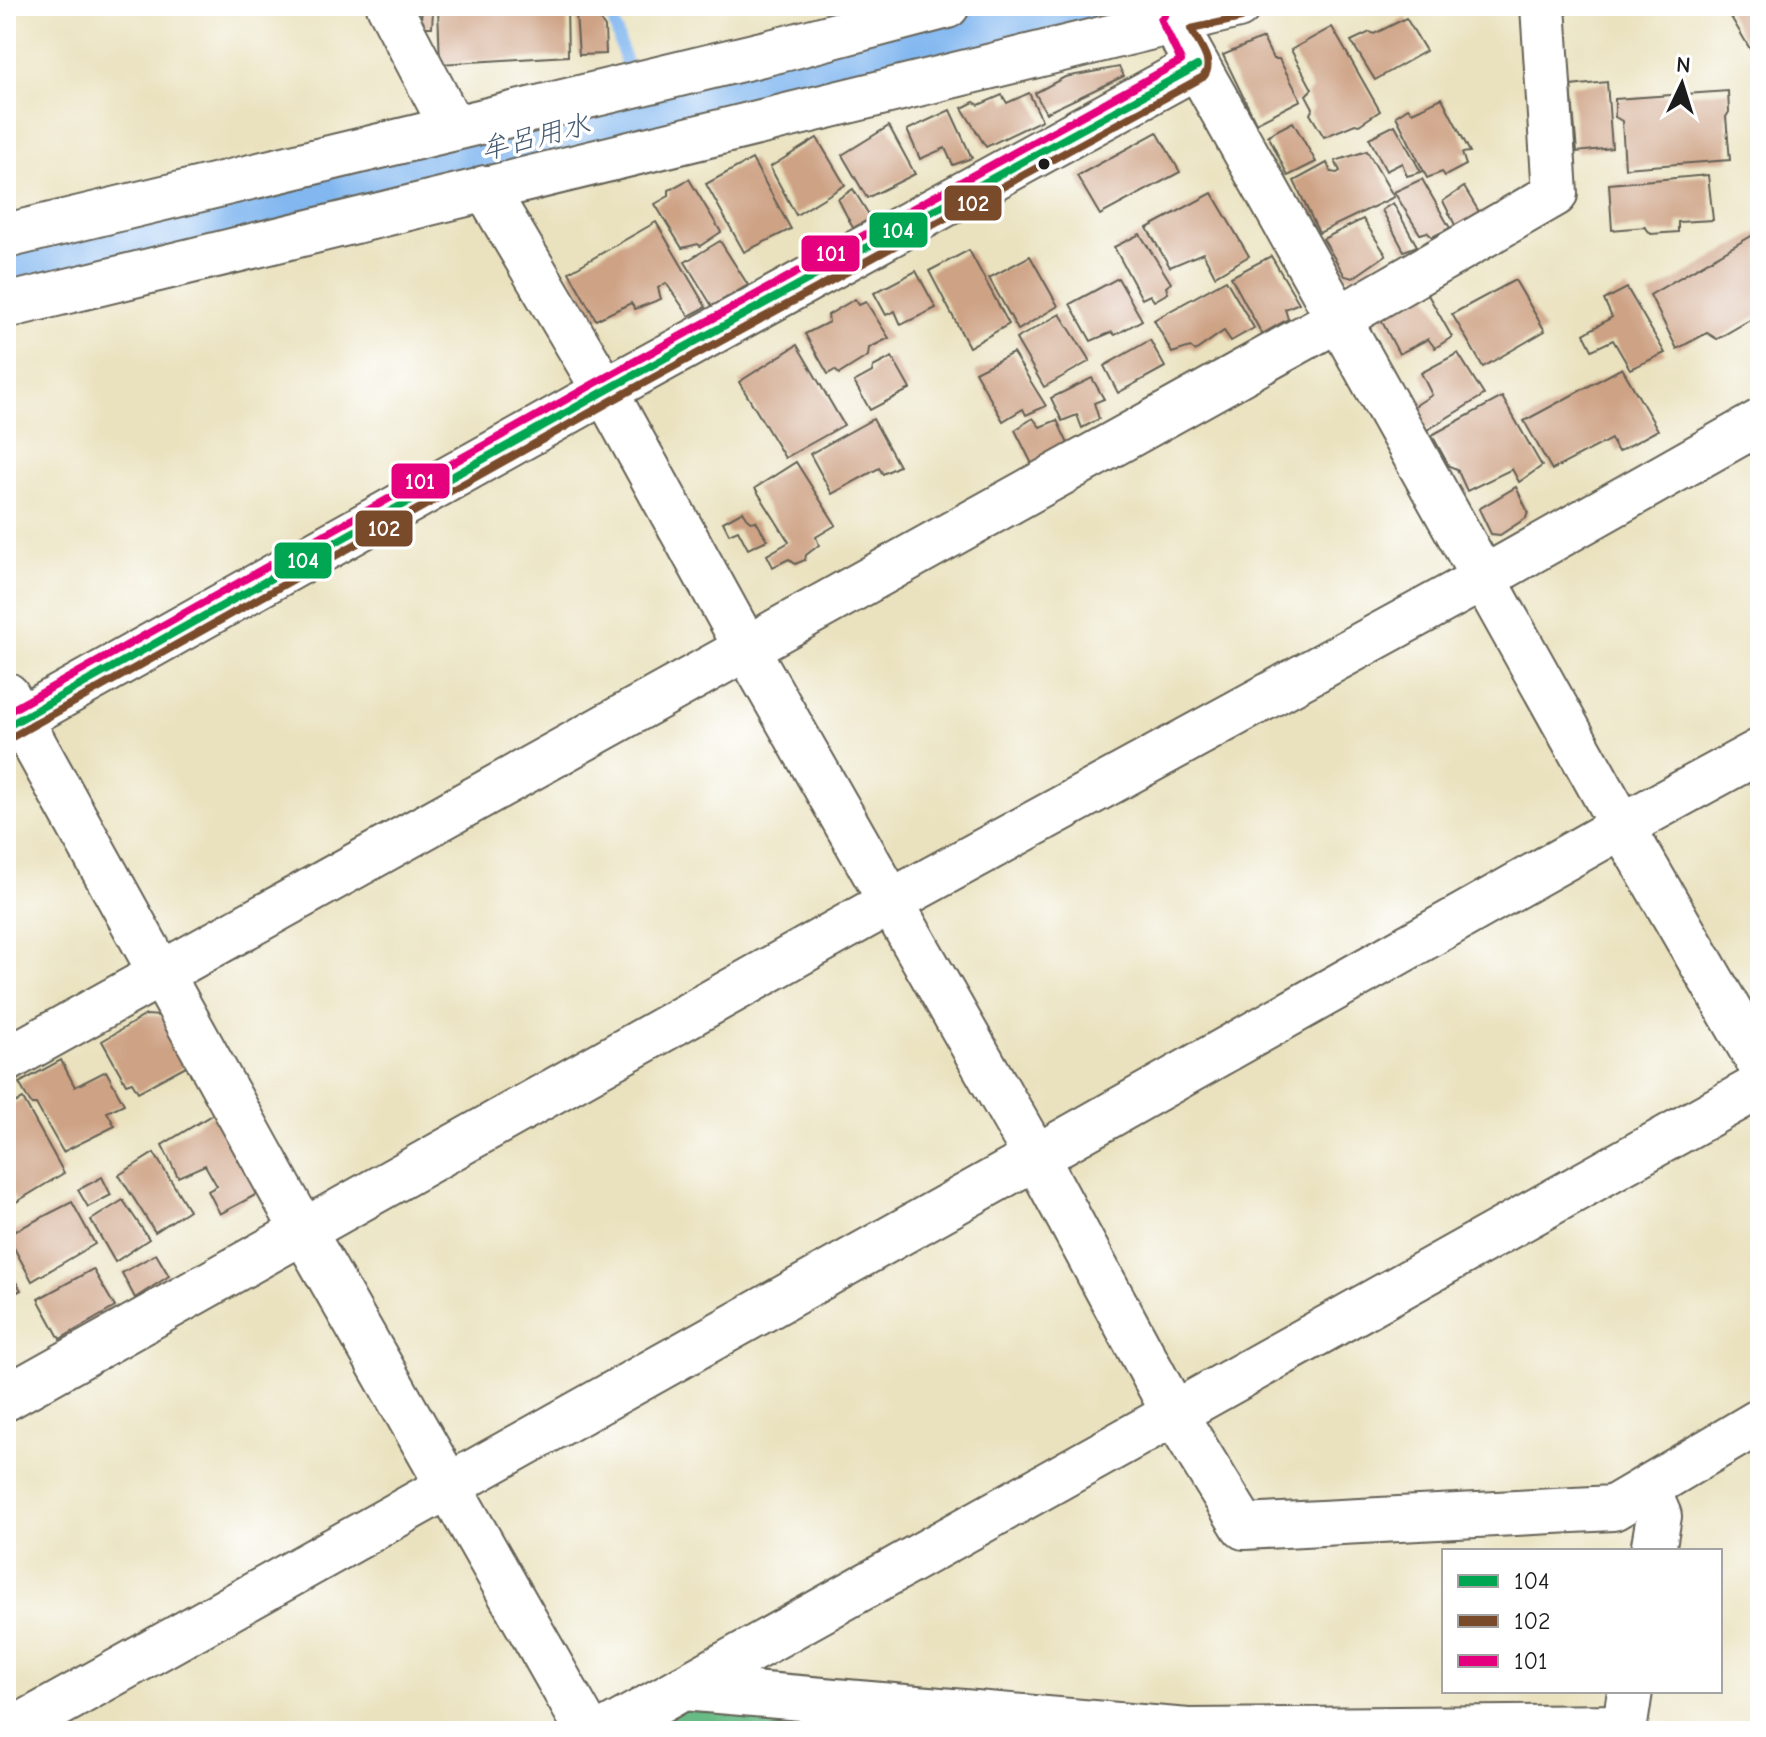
<svg xmlns="http://www.w3.org/2000/svg" width="1766" height="1737" font-family="'Comic Neue','Klee One',sans-serif">
<rect width="100%" height="100%" fill="#fff"/>
<filter id="ink" filterUnits="userSpaceOnUse"><feTurbulence type="fractalNoise" baseFrequency=".0125" numOctaves="2"/><feDisplacementMap in="SourceGraphic" scale="16" xChannelSelector="R" yChannelSelector="G"/><feConvolveMatrix kernelMatrix="1 2 1 2 8 2 1 2 1" color-interpolation-filters="sRGB"/></filter>
<filter id="wash" filterUnits="userSpaceOnUse"><feTurbulence type="fractalNoise" baseFrequency=".006" numOctaves="4" result="noise"/><feDisplacementMap in="SourceGraphic" scale="32" xChannelSelector="R" yChannelSelector="G"/><feGaussianBlur stdDeviation="1.8" result="paint"/><feColorMatrix in="noise" values="0 0 0 0 0 0 0 0 0 0 0 0 0 0 0 0 0 1.4 0 .05"/><feComposite in="paint" operator="in"/></filter>
<g filter="url(#wash)">
<rect width="100%" height="100%" fill="#eae2bf"/>
<polygon fill="#69bb86" stroke="#426c51" stroke-width="2" points="677,1709 966,1731 642,1731"/>
<g fill="none" stroke-linecap="round" stroke-linejoin="round">
<polyline stroke="#82b7f0" stroke-width="12" points="609,6 628,70"/>
<polyline stroke="#82b7f0" stroke-width="70" points="6,267 1063,6"/>
</g>
<g id="blocks">
<g fill="#cea284">
<polygon points="438,6 518,6 518,9 567,6 568,56 440,64"/>
<polygon points="1740,6 1760,6 1760,56 1756,59 1728,12"/>
<polygon points="422,10 433,11 432,27 420,27"/>
<polygon points="576,13 595,13 605,27 606,54 579,55"/>
<polygon points="1406,18 1426,51 1375,80 1351,41 1370,32 1374,34"/>
<polygon points="1332,27 1380,111 1359,125 1355,124 1324,137 1310,114 1313,108 1306,95 1312,89 1291,50"/>
<polygon points="1263,38 1273,59 1279,59 1301,100 1256,123 1223,55"/>
<polygon points="1119,67 1124,76 1046,113 1035,93 1065,77"/>
<polygon points="1607,82 1612,148 1577,152 1571,86"/>
<polygon points="1728,91 1729,112 1726,117 1730,160 1625,168 1622,121 1615,117 1615,99"/>
<polygon points="1029,93 1042,120 986,147 962,108 974,102 979,105 1002,95 1007,103"/>
<polygon points="1442,98 1470,152 1462,153 1466,165 1445,176 1442,172 1427,178 1396,116 1408,108 1412,112"/>
<polygon points="950,110 972,158 953,165 945,148 920,159 907,130"/>
<polygon points="1293,122 1316,162 1288,176 1268,135"/>
<polygon points="1395,125 1421,172 1407,176 1402,163 1386,171 1369,138"/>
<polygon points="889,126 915,174 867,198 842,155"/>
<polygon points="1157,132 1180,172 1100,215 1077,176"/>
<polygon points="817,138 845,185 796,215 770,167"/>
<polygon points="1367,151 1394,197 1319,233 1294,181 1327,163 1331,172 1337,173 1340,171 1335,161"/>
<polygon points="752,159 791,229 744,252 706,184"/>
<polygon points="1708,175 1713,220 1678,222 1678,232 1651,234 1645,227 1612,230 1609,184"/>
<polygon points="689,179 721,232 700,246 698,244 682,248 655,204 669,196 669,190"/>
<polygon points="1422,179 1450,228 1432,237 1427,232 1420,234 1394,192"/>
<polygon points="1464,187 1481,215 1457,229 1443,201"/>
<polygon points="853,189 871,218 853,228 838,199"/>
<polygon points="1212,193 1249,256 1215,276 1203,253 1170,267 1147,228"/>
<polygon points="1393,203 1417,246 1404,251 1382,210"/>
<polygon points="1363,219 1386,255 1353,278 1345,276 1323,239"/>
<polygon points="656,222 706,307 689,316 666,283 658,288 661,299 635,309 631,303 596,320 569,272"/>
<polygon points="1760,231 1760,314 1717,339 1707,333 1677,349 1650,295"/>
<polygon points="1140,234 1171,283 1166,287 1168,293 1154,301 1150,295 1142,299 1114,247"/>
<polygon points="720,241 748,285 712,306 685,262"/>
<polygon points="969,250 1009,324 969,347 929,271"/>
<polygon points="1030,256 1058,306 1018,330 989,278"/>
<polygon points="1271,256 1299,303 1285,309 1288,319 1262,334 1231,277"/>
<polygon points="916,271 936,308 901,325 895,311 886,315 874,293"/>
<polygon points="1118,278 1142,320 1115,335 1112,332 1091,341 1070,304"/>
<polygon points="1226,280 1254,328 1231,341 1224,331 1195,351 1190,347 1172,353 1154,320"/>
<polygon points="1515,280 1545,331 1483,367 1452,314"/>
<polygon points="1627,288 1665,353 1630,369 1613,340 1592,350 1584,334 1612,317 1604,300"/>
<polygon points="1427,293 1452,337 1435,348 1428,339 1399,354 1379,316"/>
<polygon points="855,299 859,305 866,302 889,338 869,348 868,356 839,374 835,370 828,374 805,334 829,322 828,315"/>
<polygon points="1060,314 1090,361 1044,387 1016,339"/>
<polygon points="1150,340 1165,367 1118,393 1104,366"/>
<polygon points="797,345 844,425 785,458 739,382"/>
<polygon points="1013,353 1046,406 1026,415 1023,409 1003,421 975,372"/>
<polygon points="1458,353 1484,395 1427,430 1413,407 1432,395 1421,373"/>
<polygon points="892,357 910,389 870,410 854,382 872,372 873,367"/>
<polygon points="1622,368 1658,430 1618,452 1611,439 1552,470 1524,421"/>
<polygon points="1092,378 1104,399 1094,403 1099,419 1082,428 1077,415 1062,421 1051,398"/>
<polygon points="1502,397 1542,466 1519,482 1512,469 1467,491 1457,469 1449,466 1432,435"/>
<polygon points="1033,418 1040,427 1057,420 1069,446 1032,464 1015,430"/>
<polygon points="873,419 899,466 883,474 879,468 832,494 810,454"/>
<polygon points="796,462 836,525 816,537 819,545 806,555 805,560 795,564 789,559 773,567 767,555 789,542 755,488"/>
<polygon points="1516,487 1528,512 1526,518 1500,535 1491,534 1479,509"/>
<polygon points="743,511 750,522 756,521 767,540 748,549 738,530 729,534 723,522"/>
<polygon points="146,1015 161,1016 188,1065 138,1092 132,1082 126,1084 102,1041"/>
<polygon points="61,1060 75,1087 106,1071 124,1104 107,1112 115,1126 63,1152 36,1104 31,1104 19,1083"/>
<polygon points="23,1099 64,1173 16,1202 6,1184 6,1107"/>
<polygon points="215,1113 261,1192 220,1214 208,1191 217,1186 205,1165 178,1177 162,1145"/>
<polygon points="154,1153 189,1210 155,1232 119,1175"/>
<polygon points="102,1177 111,1195 88,1207 78,1190"/>
<polygon points="123,1200 149,1239 115,1262 91,1220"/>
<polygon points="72,1202 95,1244 32,1281 7,1235"/>
<polygon points="156,1254 169,1276 135,1298 122,1273"/>
<polygon points="6,1266 21,1290 6,1298"/>
<polygon points="93,1269 115,1307 60,1339 38,1299"/>
</g>
</g>
</g>
<g filter="url(#ink)">
<use href="#blocks" fill-opacity="0" stroke="#646155" stroke-width="2"/>
<g fill="none" stroke-linecap="round" stroke-linejoin="round">
<g stroke="#646155" stroke-width="48">
<g id="minor">
<polyline points="389,6 452,127"/>
<polyline points="1184,42 1622,826 1760,1064"/>
<polyline points="485,188 605,391 747,649 1036,1157 1174,1413 1244,1527 1613,1508 1647,1488"/>
<polyline points="6,236 787,48 947,6"/>
<polyline points="6,306 1238,6"/>
<polyline points="7,695 304,1232 588,1731"/>
<polyline points="6,727 605,391 1197,66"/>
<polyline points="6,1060 1340,318 1555,194 1543,6"/>
<polyline points="6,1398 892,901 1484,578 1760,422"/>
<polyline points="1653,1551 1659,1516 1647,1488 1760,1421"/>
<polyline points="683,1688 1188,1731 1625,1727"/>
<polyline points="11,1731 1036,1157 1622,826 1760,751"/>
<polyline points="606,1731 1760,1086"/>
<polyline points="1624,1731 1630,1691"/>
</g>
</g>
<use href="#minor" stroke="#fff" stroke-width="44"/>
<g stroke="#fff" stroke-width="14">
<polyline id="bus-1" points="6,727 605,391 1197,66"/>
</g>
<g stroke="#fff" stroke-width="14">
<path id="bus-2" d="M12,737L611,401L1203,77C1216,63 1198,43 1191,29L1241,18"/>
</g>
<g stroke="#fff" stroke-width="14">
<polyline id="bus-3" points="6,713 599,381 1181,61 1161,20 1167,11 1185,6"/>
</g>
<use href="#bus-1" stroke="#00a651" stroke-width="8"/>
<use href="#bus-2" stroke="#7a4b2a" stroke-width="8"/>
<use href="#bus-3" stroke="#e5007d" stroke-width="8"/>
</g>
</g>
<circle fill="#1c1c1c" stroke="#fff" stroke-width="3" cx="1044" cy="164" r="7"/>
<g text-anchor="middle" stroke-width="7" stroke-linejoin="round" paint-order="stroke">
<g font-size="28" font-style="italic" fill="#455a71" stroke="#fff">
<text transform="translate(535 136) rotate(-14)" y="10">牟呂用水</text>
</g>
</g>
<g stroke="#fff" stroke-width="3">
<rect x="943" y="184" width="60" height="38" rx="8" fill="#7a4b2a"/>
<rect x="868" y="211" width="61" height="38" rx="8" fill="#00a651"/>
<rect x="800" y="234" width="61" height="39" rx="8" fill="#e5007d"/>
<rect x="390" y="462" width="61" height="38" rx="8" fill="#e5007d"/>
<rect x="354" y="509" width="60" height="39" rx="8" fill="#7a4b2a"/>
<rect x="273" y="541" width="60" height="39" rx="8" fill="#00a651"/>
</g>
<g font-size="22" text-anchor="middle" font-weight="bold" fill="#fff">
<text x="973" y="211">102</text>
<text x="898" y="238">104</text>
<text x="831" y="261">101</text>
<text x="420" y="489">101</text>
<text x="384" y="536">102</text>
<text x="303" y="568">104</text>
</g>
<rect width="1766" height="1737" fill="none" stroke="#fff" stroke-width="32"/>
<rect x="1442" y="1549" width="280" height="144" fill="#ffffff" stroke="#a4a4a4" stroke-width="2"/>
<rect x="1458" y="1575" width="40" height="12" fill="#00a651" stroke="#a4a4a4" stroke-width="2"/>
<text x="1514" y="1589" font-size="24" fill="#1c1c1c">104</text>
<rect x="1458" y="1615" width="40" height="12" fill="#7a4b2a" stroke="#a4a4a4" stroke-width="2"/>
<text x="1514" y="1629" font-size="24" fill="#1c1c1c">102</text>
<rect x="1458" y="1655" width="40" height="12" fill="#e5007d" stroke="#a4a4a4" stroke-width="2"/>
<text x="1514" y="1669" font-size="24" fill="#1c1c1c">101</text>
<g transform="translate(1682 84) rotate(4)" stroke="#ffffff" stroke-width="6" paint-order="stroke">
<path d="M0-6L14 30L0 20L-14 30Z" fill="#1c1c1c"/>
<text y="-12" font-size="22" font-weight="bold" text-anchor="middle" fill="#1c1c1c">N</text>
</g>
</svg>
